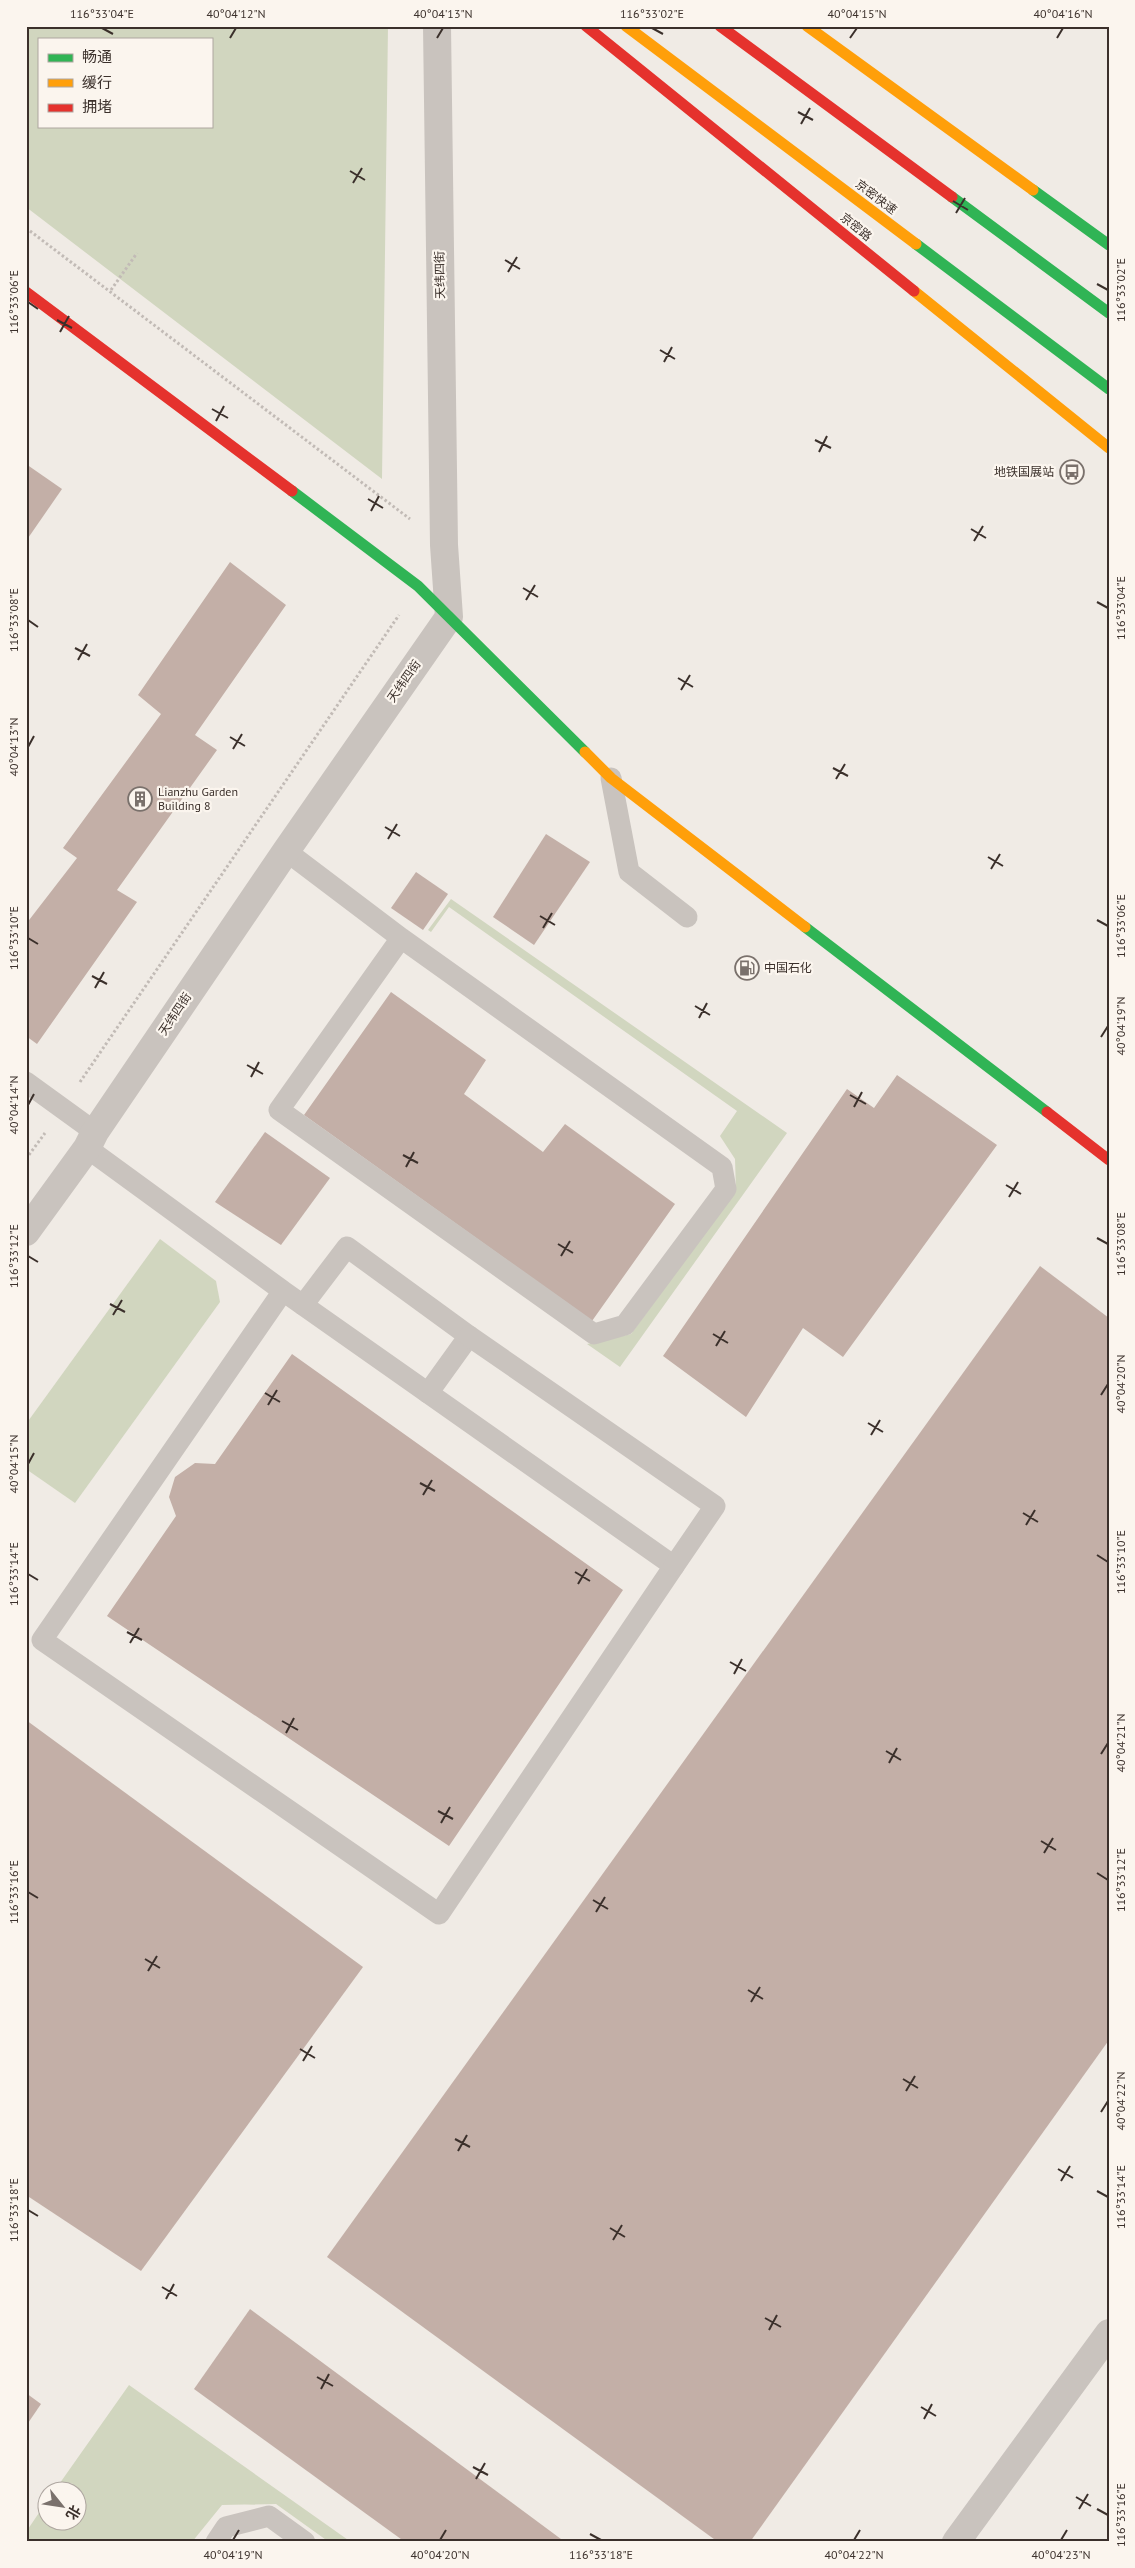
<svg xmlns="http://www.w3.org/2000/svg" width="1135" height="2568" font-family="'PT Sans','Noto Sans SC',sans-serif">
<rect width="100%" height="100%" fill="#f0ebe5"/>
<g fill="#d1d6bf" fill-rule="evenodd">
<path d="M26,26H388L382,479L26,207ZM39,39H211V126H39Z"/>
<polygon points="451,899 787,1133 620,1367 587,1344 631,1334 736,1190 735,1159 720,1136 737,1111 449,907 431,932 428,930"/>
<polygon points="160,1239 216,1281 220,1302 75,1503 26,1469 26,1424"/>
<polygon points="129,2385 351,2542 329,2542 276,2504 222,2505 192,2542 26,2542 26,2532 47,2501 48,2520 78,2520 78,2490 55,2490"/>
</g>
<g fill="#c3afa7">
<polygon points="26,464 62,489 26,541"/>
<polygon points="230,562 286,605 195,735 217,750 117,890 137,902 37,1044 26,1036 26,924 77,858 63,848 161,714 138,695"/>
<polygon points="546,834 590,862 534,945 493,917"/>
<polygon points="416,872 448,894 423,930 391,908"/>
<polygon points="391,992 486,1060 464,1094 543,1152 565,1124 675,1204 592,1321 304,1115"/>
<polygon points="897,1075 997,1145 843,1357 803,1328 746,1417 663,1356 847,1089 874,1108"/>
<polygon points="265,1132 330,1178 281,1245 215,1202"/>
<polygon points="1040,1266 1109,1318 1109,2040 750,2542 718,2542 327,2257"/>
<polygon points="292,1354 623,1590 449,1846 107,1616 176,1516 169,1497 175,1477 195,1463 215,1464"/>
<polygon points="26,1720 363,1967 141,2271 26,2195"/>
<polygon points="250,2309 565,2542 405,2542 194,2389"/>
<polygon points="26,2393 41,2404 26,2426"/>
</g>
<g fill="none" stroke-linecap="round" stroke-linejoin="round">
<g stroke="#c2bbb6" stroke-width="3" stroke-dasharray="2.5 2.5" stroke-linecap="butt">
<polyline points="26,228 410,519"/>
<polyline points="111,290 137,253"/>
<polyline points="80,1082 399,615"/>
<polyline points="26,1159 45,1133"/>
</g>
<g stroke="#c9c3be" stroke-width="21">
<polyline points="611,778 629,872 687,917"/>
<polyline points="286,851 401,938 722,1167 726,1189 625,1325 594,1334 279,1110 401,938"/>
<polyline points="26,1082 95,1132"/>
<polyline points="87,1148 283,1291 42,1640 439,1914 674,1566 283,1291"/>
<polyline points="303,1305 347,1247 469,1336 428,1393"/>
<polyline points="469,1336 715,1506 674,1566"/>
<polyline points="216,2542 226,2527 269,2516 305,2542"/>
</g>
<g stroke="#c9c3be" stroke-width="28">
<polyline points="26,1232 87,1148 95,1132 286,851 449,617 444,545 437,26"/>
<polyline points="956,2542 1109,2333"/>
</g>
<g stroke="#30b455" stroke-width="11">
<polyline points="1033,190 1109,245"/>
<polyline points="952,197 1109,313"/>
<polyline points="916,244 1109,389"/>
<polyline points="292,491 418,586 585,752"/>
<polyline points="805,927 1047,1112"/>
</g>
<g stroke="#ff9f0a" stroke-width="11">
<polyline points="626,26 916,244"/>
<polyline points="807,26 1033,190"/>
<polyline points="914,291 1109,448"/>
<polyline points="585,752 611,778 805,927"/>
</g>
<g stroke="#e5322d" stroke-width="11">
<polyline points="586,26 914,291"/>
<polyline points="720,26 952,197"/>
<polyline points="26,292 292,491"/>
<polyline points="1047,1112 1109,1160"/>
</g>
</g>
<path fill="none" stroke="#3b302b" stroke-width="2" d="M102,28L113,34M652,28L663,34M230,38L236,28M437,38L443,28M850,38L857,28M1057,38L1063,28M798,112L813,120M801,124L810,108M350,171L365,180M353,183L362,168M953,201L968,210M956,213L965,198M505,260L520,269M508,272L517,257M1097,284L1108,290M28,302L38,309M57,320L72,328M60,332L69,316M660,350L675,359M664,362L672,347M212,409L228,418M216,421L224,406M815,440L831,448M819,452L827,436M368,499L383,508M371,511L379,496M971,529L986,538M974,541L983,526M523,588L538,597M526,600L535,585M1097,602L1108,608M28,620L38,627M75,648L90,656M78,660L87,644M678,678L693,687M681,690L690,675M230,737L245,746M28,747L34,736M233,749L242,734M833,768L848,776M836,779L845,764M385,827L400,836M388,839L397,824M988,857L1003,866M991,869L1000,854M540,916L555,925M1097,920L1108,926M543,928L552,913M28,938L38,944M92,976L107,984M95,988L104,972M695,1006L710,1015M699,1018L707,1003M1101,1037L1108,1026M247,1065L263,1074M251,1077L259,1062M850,1095L866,1104M28,1105L34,1094M854,1107L862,1092M403,1155L418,1163M406,1167L414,1152M1006,1185L1021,1194M1009,1197L1018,1182M1097,1238L1108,1244M558,1244L573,1253M28,1256L38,1262M561,1256L570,1241M110,1304L125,1312M113,1315L122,1300M713,1334L728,1343M716,1346L725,1331M265,1393L280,1402M1101,1395L1108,1384M268,1405L277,1390M868,1423L883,1432M871,1435L880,1420M28,1464L34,1453M420,1483L435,1491M423,1495L432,1480M1023,1513L1038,1522M1026,1525L1035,1510M1097,1555L1108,1562M575,1572L590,1581M28,1574L38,1580M578,1584L587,1569M127,1632L142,1640M130,1643L139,1628M730,1662L746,1671M734,1674L742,1659M282,1721L298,1730M286,1733L294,1718M886,1751L901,1760M1101,1754L1108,1743M889,1763L897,1748M438,1811L453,1819M441,1823L450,1807M1041,1841L1056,1850M1044,1853L1053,1838M1097,1873L1108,1880M28,1892L38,1898M593,1900L608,1909M596,1912L605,1897M145,1959L160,1968M148,1971L157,1956M748,1990L763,1999M751,2002L760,1987M300,2049L315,2058M303,2061L312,2046M903,2079L918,2088M906,2091L915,2076M1101,2112L1108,2101M455,2139L470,2147M458,2151L467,2135M1058,2169L1073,2178M1061,2181L1070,2166M1097,2191L1108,2197M28,2210L38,2216M610,2228L625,2237M613,2240L622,2225M162,2287L177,2296M166,2299L174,2284M765,2318L781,2327M769,2330L777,2315M317,2377L333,2386M321,2389L329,2374M921,2407L936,2416M924,2419L932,2404M473,2467L488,2475M476,2479L485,2463M1076,2497L1091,2506M1079,2509L1088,2494M1097,2509L1108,2515M590,2534L601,2540M233,2540L239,2530M440,2540L446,2530M854,2540L860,2530M1061,2540L1067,2530"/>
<defs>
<g id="bus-ring" transform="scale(1.25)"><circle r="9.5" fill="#fbf5ee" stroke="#7a716c" stroke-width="1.5"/><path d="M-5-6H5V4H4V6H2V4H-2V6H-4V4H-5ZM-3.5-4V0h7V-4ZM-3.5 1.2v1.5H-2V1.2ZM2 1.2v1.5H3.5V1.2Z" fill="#7a716c"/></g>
<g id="building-ring" transform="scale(1.25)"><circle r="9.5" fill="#fbf5ee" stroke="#7a716c" stroke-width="1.5"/><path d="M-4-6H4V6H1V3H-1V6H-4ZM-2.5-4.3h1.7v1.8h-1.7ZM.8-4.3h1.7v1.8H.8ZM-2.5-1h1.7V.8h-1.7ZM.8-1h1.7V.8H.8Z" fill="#7a716c"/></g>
<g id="fuel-ring" transform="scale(1.25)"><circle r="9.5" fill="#fbf5ee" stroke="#7a716c" stroke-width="1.5"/><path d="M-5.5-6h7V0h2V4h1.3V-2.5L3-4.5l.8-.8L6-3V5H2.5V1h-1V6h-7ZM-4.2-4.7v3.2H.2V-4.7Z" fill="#7a716c"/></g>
</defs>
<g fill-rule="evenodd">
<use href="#bus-ring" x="1072" y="472"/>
<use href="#building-ring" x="140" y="799"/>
<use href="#fuel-ring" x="747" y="968"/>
</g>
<g text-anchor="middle" stroke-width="4.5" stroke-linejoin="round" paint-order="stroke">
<g font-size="12" fill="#3b302b" stroke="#fbf5ee">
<text transform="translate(876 197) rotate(37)" y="4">京密快速</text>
<text transform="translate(856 227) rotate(39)" y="4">京密路</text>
<text transform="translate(440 275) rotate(-91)" y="4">天纬四街</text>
<text transform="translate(404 681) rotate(-55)" y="4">天纬四街</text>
<text transform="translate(175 1014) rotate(-56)" y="4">天纬四街</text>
</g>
<g font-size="12" fill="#3b302b" stroke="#fbf5ee" text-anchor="start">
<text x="1054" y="476" text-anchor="end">地铁国展站</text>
<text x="158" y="796">Lianzhu Garden<tspan x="158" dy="14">Building 8</tspan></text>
<text x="764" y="972">中国石化</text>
</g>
</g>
<rect width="1135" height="2568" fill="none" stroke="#fbf5ee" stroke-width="55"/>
<rect x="38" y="38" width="175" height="90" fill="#fbf5ee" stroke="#aea6a0"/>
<rect x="48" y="54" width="25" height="8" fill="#30b455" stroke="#aea6a0"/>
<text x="82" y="62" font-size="15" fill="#3b302b">畅通</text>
<rect x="48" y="79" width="25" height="8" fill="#ff9f0a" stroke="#aea6a0"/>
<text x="82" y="88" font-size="15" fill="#3b302b">缓行</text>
<rect x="48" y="104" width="25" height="8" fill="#e5322d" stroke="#aea6a0"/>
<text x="82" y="112" font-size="15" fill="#3b302b">拥堵</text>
<g transform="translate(62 2506) rotate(120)"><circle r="24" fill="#fbf5ee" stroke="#aea6a0"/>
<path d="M0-4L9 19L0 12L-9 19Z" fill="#7a716c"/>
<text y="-8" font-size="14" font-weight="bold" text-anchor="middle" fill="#3b302b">北</text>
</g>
<rect x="28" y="28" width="1080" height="2512" fill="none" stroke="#3b302b" stroke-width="2"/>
<g font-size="12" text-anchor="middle" fill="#3b302b">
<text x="102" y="18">116°33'04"E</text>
<text x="236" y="18">40°04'12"N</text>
<text x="443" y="18">40°04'13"N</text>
<text x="652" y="18">116°33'02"E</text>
<text x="857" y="18">40°04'15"N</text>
<text x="1063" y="18">40°04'16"N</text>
<text transform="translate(1121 290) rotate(-90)" y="4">116°33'02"E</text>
<text transform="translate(14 302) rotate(-90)" y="4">116°33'06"E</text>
<text transform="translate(1121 608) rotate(-90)" y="4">116°33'04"E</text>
<text transform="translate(14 620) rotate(-90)" y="4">116°33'08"E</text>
<text transform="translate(14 747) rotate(-90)" y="4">40°04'13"N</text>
<text transform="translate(1121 926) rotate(-90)" y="4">116°33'06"E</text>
<text transform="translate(14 938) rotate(-90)" y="4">116°33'10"E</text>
<text transform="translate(1121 1026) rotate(-90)" y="4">40°04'19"N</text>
<text transform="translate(14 1105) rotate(-90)" y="4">40°04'14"N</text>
<text transform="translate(1121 1244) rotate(-90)" y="4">116°33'08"E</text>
<text transform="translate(14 1256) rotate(-90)" y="4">116°33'12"E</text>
<text transform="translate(1121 1384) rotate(-90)" y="4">40°04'20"N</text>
<text transform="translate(14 1464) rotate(-90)" y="4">40°04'15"N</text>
<text transform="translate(1121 1562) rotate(-90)" y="4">116°33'10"E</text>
<text transform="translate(14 1574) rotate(-90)" y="4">116°33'14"E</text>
<text transform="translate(1121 1743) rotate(-90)" y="4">40°04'21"N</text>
<text transform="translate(1121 1880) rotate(-90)" y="4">116°33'12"E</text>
<text transform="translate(14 1892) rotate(-90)" y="4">116°33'16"E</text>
<text transform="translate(1121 2101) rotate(-90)" y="4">40°04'22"N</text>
<text transform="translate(1121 2197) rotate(-90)" y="4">116°33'14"E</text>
<text transform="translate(14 2210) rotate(-90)" y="4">116°33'18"E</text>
<text transform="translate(1121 2515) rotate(-90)" y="4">116°33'16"E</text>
<text x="233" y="2559">40°04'19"N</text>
<text x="440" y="2559">40°04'20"N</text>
<text x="601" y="2559">116°33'18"E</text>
<text x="854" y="2559">40°04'22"N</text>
<text x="1061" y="2559">40°04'23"N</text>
</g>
</svg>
